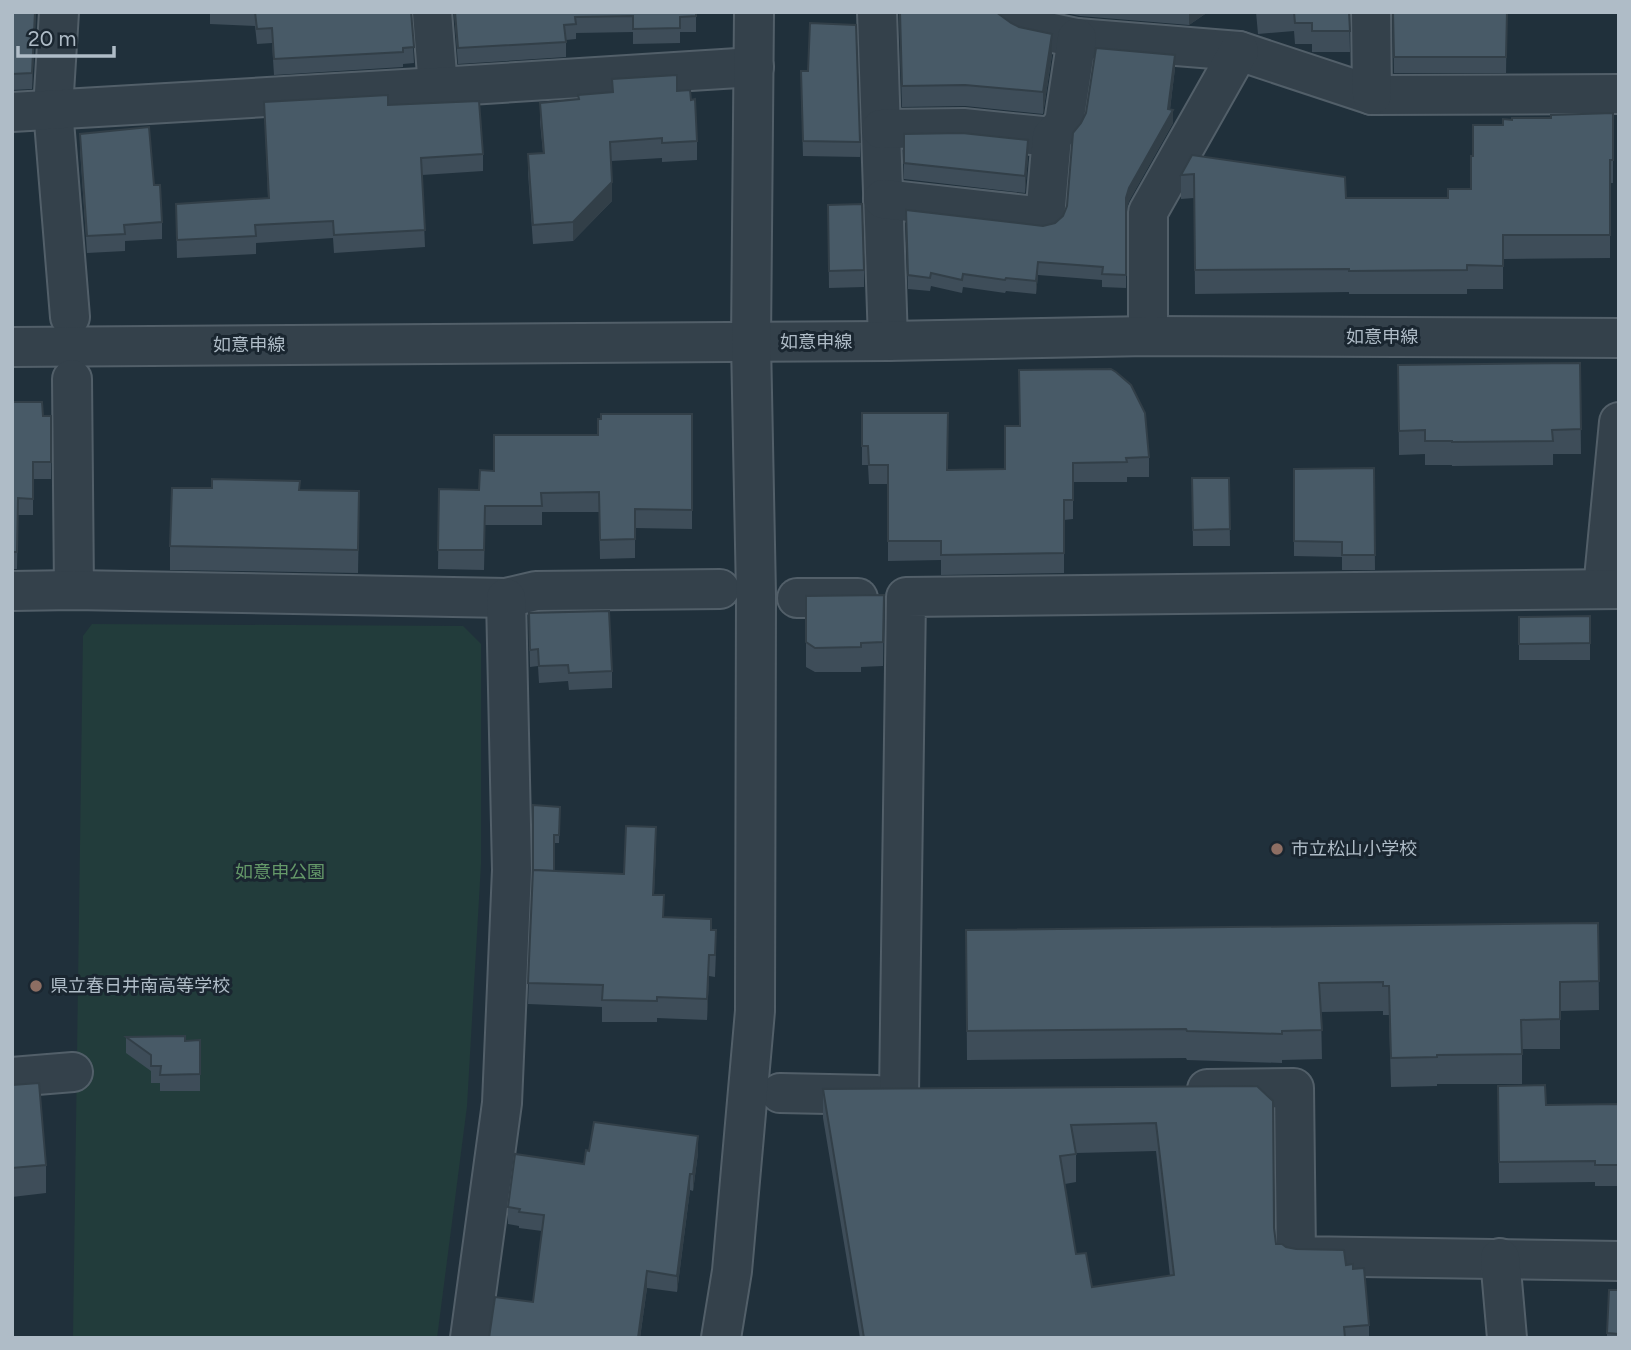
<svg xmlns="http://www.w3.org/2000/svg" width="1631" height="1350" font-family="Figtree,'Noto Sans JP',sans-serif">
<rect width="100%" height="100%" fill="#20303b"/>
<polygon fill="#223c3b" points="92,624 463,626 481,644 481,864 467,1106 437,1338 73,1338 83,636"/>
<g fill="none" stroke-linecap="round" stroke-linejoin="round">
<g stroke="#525f69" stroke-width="42">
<g id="minor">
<polyline points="59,12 53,109 70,317"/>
<polyline points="432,12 438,87"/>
<polyline points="877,12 888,341"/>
<polyline points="1004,12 1024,27 1077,38 1239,51 1372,95 1619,94"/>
<polyline points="1371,12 1372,95"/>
<polyline points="12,112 438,87 754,67"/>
<polyline points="881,129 963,128 1052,137"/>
<polyline points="883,199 1045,217 1052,137 1064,123 1077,38"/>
<polyline points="1148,336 1148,212 1239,51"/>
<polyline points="12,347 888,341 1148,336 1619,338"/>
<polyline points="72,379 74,590"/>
<polyline points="1603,589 1619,422"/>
<polyline points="12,591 74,590 506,598 536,591 720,589"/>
<polyline points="797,598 858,598"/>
<polyline points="12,1077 73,1072"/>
<polyline points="1207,1089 1294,1088 1296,1256 1619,1261"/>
<polyline points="780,1093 877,1095"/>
<polyline points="899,1095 906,597 1619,589"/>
<polyline points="1500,1258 1507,1338"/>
<polyline points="470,1338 502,1103 512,870 506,598"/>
<polyline points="721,1338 732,1271 755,1011 756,595 751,342 754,12"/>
</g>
</g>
<use href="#minor" stroke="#34414b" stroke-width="38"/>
</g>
<g fill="#3e4d59" fill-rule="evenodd">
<polygon points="12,12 36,12 32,89 12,90"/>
<polygon points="210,12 411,12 414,63 403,64 403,67 274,75 272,43 257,44 255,26 210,24"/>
<polygon points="454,12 696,12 696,32 680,32 680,43 633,44 633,32 576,33 576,39 566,40 566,57 458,64"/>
<polygon points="899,12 996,12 1052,55 1043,114 965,106 902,107"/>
<polygon points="1061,12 1208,12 1189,25 1080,16"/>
<polygon points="1256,12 1349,12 1350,52 1312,52 1312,44 1295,44 1294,31 1258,34"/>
<polygon points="1393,12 1507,12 1506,73 1394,73"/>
<polygon points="1175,68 1170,109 1173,123 1129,201 1126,211 1126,288 1102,287 1102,280 1038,275 1036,294 1006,291 1005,293 963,287 962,293 931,286 930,291 908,289 906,224 1043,226 1055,223 1063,216"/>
<polygon points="612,79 677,91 691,100 697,141 697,160 662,162 662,158 611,161 612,201 573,241 533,244 528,173 528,154 543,153 540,122 540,103 578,99 612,93"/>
<polygon points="801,86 860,142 860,157 803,156"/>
<polygon points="264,102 388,105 483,154 483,171 422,175 425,247 334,253 333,238 256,243 256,254 177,258 176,204 268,198"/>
<polygon points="1613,113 1613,183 1610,183 1610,258 1503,259 1503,289 1467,289 1467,294 1349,294 1349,292 1195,294 1194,198 1181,199 1181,175 1192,155 1346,198 1448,198 1471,189 1471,156 1473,156 1503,125 1512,120"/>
<polygon points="80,134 154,185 162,222 162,239 125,241 125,251 87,253 80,150"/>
<polygon points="904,134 1028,157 1025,193 904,179"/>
<polygon points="12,166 13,186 13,203 12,203"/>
<polygon points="828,205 864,270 864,287 829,288"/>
<polygon points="1580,363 1581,454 1553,454 1553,465 1452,466 1452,465 1425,465 1425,454 1399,455 1398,365"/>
<polygon points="12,402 43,416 51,416 51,479 33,479 33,515 18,515 17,569 12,569"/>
<polygon points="862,413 948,470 1005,469 1005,426 1149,457 1149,477 1127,477 1127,482 1073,482 1073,519 1064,520 1064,573 941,575 941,560 888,561 888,484 869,484 868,465 862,465"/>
<polygon points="692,414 692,529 635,528 635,558 600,559 599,512 542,512 542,525 485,525 484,570 438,569 439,489 479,490 494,471 598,435"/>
<polygon points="1374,468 1375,570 1342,570 1342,557 1294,556 1294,469"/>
<polygon points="1192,478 1229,478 1230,546 1193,546"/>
<polygon points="212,488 299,490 359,515 358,573 170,570 170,546"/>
<polygon points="884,595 883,666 861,667 861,672 815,672 806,667 806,596"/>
<polygon points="529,613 612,671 612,688 569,690 568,681 539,683 538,666 530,667"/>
<polygon points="1590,616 1590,660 1519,660 1519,617"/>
<polygon points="560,807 559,843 554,843 554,871 624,874 656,848 654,895 664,917 711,930 716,952 715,977 709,976 707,1020 657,1018 657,1022 602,1022 602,1007 528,1004 533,870"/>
<polygon points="1598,923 1599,1010 1560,1011 1560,1049 1522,1049 1522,1084 1437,1084 1437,1086 1391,1087 1389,1015 1383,1015 1383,1011 1321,1012 1322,1059 1282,1060 1282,1063 1187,1060 1186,1058 967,1060 966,930"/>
<polygon points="126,1037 185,1041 200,1040 200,1091 160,1091 160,1083 151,1083 151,1071 126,1053"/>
<polygon points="12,1085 46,1165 46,1193 12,1197"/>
<path d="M1257,1086L1276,1244L1346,1265L1353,1269L1369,1325V1338H860L823,1118V1089ZM1156,1151L1170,1276L1092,1287L1076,1254L1065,1184L1076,1182V1153Z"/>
<polygon points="1498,1086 1546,1105 1619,1104 1618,1186 1595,1186 1595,1182 1499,1183"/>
<polygon points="698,1153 693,1191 690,1190 677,1292 647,1288 640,1338 489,1338 533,1302 542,1231 519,1228 519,1226 508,1224 508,1207 584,1164"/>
<polygon points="1619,1290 1619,1338 1607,1338 1607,1333"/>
</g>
<g fill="#323f48">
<polygon points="35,12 36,12 32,89 32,73"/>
<polygon points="1189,12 1208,12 1189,25"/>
<polygon points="1052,34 1052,55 1043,114 1043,92"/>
<polygon points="1175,55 1175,68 1169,118 1173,110 1173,123 1129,201 1126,211 1126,198 1129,188 1168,109"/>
<polygon points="1028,140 1028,157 1025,193 1025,176"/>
<polygon points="612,182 612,201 573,241 573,222"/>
<polygon points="1038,262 1038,275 1036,294 1036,281"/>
<polygon points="656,827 656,848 653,916 653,895"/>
<polygon points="709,955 709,976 707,1020 707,999"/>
<polygon points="698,1136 698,1153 693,1191 693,1174"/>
<polygon points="690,1174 690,1190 677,1292 677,1276"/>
<polygon points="647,1271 647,1288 640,1338 638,1338"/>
</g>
<g fill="#485a67" stroke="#323f48" stroke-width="2" fill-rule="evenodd">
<polygon points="12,12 35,12 32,73 12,74"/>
<polygon points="255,12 411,12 414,47 403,48 403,52 274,59 272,28 257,29"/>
<polygon points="455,12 696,12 696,16 680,17 680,28 633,29 633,16 575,17 576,24 564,25 566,42 458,48"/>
<polygon points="900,12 996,12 1011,23 1019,27 1052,34 1043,92 965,85 902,86"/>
<polygon points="1294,12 1349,12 1350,31 1312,31 1312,23 1295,23"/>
<polygon points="1393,12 1507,12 1506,57 1394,57"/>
<polygon points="810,23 856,25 860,142 803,141 801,71 808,71"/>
<polygon points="1096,48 1175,55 1168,109 1173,110 1129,188 1126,198 1126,275 1102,274 1103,267 1038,262 1036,281 1006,278 1005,280 963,274 962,280 931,273 930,278 908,275 906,210 1043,226 1055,223 1063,216 1067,206 1073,133 1081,123 1086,113"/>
<polygon points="677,75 677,91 690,90 691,100 695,99 697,141 662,143 662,138 610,142 612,182 573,222 533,225 528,154 544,153 540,103 579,99 578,95 613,92 612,79"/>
<polygon points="388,95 388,105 479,101 483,154 421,158 425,230 334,235 333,221 255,225 256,236 177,240 176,204 269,198 264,102"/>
<polygon points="1613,113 1613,160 1610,160 1610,235 1503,235 1503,266 1467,265 1467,270 1349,271 1349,269 1195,270 1194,174 1181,175 1192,155 1345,177 1346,198 1448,198 1448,189 1471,189 1471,156 1473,156 1473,125 1503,125 1503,119 1512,120 1512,118 1551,118 1551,115"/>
<polygon points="149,127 154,185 160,185 162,222 124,225 125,234 87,236 80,134"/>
<polygon points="962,133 1028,140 1025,176 904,163 904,134"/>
<polygon points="862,204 864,270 829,271 828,205"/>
<polygon points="1580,363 1581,429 1552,430 1553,441 1452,442 1452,441 1425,441 1425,430 1399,431 1398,365"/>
<polygon points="1111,369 1116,372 1131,385 1145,413 1149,457 1126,458 1127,462 1073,463 1073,500 1064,500 1064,553 941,555 941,541 888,541 888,465 869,465 868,446 862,446 862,413 948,413 947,470 1005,469 1005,426 1020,426 1019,370"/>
<polygon points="12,402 42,402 43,416 51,416 51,462 33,462 33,499 18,498 17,552 12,552"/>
<polygon points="601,414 692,414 692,510 635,509 635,539 600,540 599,492 541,493 542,506 485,506 484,550 438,550 439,489 479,490 480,470 494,471 494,435 598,435 598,419 601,419"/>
<polygon points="1374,468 1375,555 1342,555 1342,542 1294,541 1294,469"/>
<polygon points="1192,478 1229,478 1230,529 1193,530"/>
<polygon points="212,479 300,481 299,490 359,491 358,550 170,546 172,488 212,488"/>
<polygon points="884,595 883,642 861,643 861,647 815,648 806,642 806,596"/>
<polygon points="609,611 612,671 569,673 568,665 539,666 538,649 530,650 529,613"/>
<polygon points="1590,616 1590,643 1519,644 1519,617"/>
<polygon points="533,805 560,807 559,835 554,835 554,871 533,870"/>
<polygon points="626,826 656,827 653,895 664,895 663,917 711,919 711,930 716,930 715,955 709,955 707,999 657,997 657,1001 602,1000 603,985 528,983 533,870 624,874"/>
<polygon points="1598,923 1599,981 1560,982 1560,1019 1521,1020 1522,1054 1437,1055 1437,1057 1391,1058 1389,986 1383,986 1383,982 1319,983 1322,1030 1282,1031 1282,1034 1187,1031 1186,1029 967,1031 966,930"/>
<polygon points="185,1036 185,1041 200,1040 200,1074 160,1075 161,1066 151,1066 151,1055 126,1037"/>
<polygon points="39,1083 46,1165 12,1168 12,1085"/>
<polygon points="1545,1085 1546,1105 1619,1104 1618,1165 1595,1165 1595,1161 1499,1162 1498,1086"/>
<path d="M1257,1086L1273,1101L1274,1228L1276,1244H1282L1286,1247L1296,1249L1344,1250L1346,1265L1353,1264V1269L1364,1268L1369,1325L1344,1327L1345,1338H864L823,1089ZM1156,1123L1174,1275L1092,1287L1086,1253L1076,1254L1060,1156L1076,1154L1071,1125Z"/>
<polygon points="594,1122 698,1136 693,1174 690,1174 677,1276 647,1271 638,1338 489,1338 495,1297 533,1302 544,1215 519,1212 520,1209 508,1207 515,1154 584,1164 586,1150 589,1151"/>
<polygon points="1609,1290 1619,1290 1619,1334 1607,1333"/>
</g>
<g fill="#8d6e63" stroke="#1a2630" stroke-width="2.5">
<circle cx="1277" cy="849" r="7"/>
<circle cx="36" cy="986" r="7"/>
</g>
<g text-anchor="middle" stroke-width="6" stroke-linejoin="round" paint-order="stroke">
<g font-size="18" fill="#afbcc7" stroke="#1a2630">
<text x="1382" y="343">如意申線</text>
<text x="816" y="348">如意申線</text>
<text x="249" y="351">如意申線</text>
</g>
<g font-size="18" fill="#afbcc7" stroke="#1a2630" text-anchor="start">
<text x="1291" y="855">市立松山小学校</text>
<text x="50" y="992">県立春日井南高等学校</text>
</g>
<g font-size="18" fill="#659969" stroke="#1a2630">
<text x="280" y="878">如意申公園</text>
</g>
</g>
<rect width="1631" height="1350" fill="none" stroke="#afbcc7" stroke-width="28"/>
<path d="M18 46v10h96v-10" fill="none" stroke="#afbcc7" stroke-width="3.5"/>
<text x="28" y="46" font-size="21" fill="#afbcc7" stroke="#1a2630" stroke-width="5" paint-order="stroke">20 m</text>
</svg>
